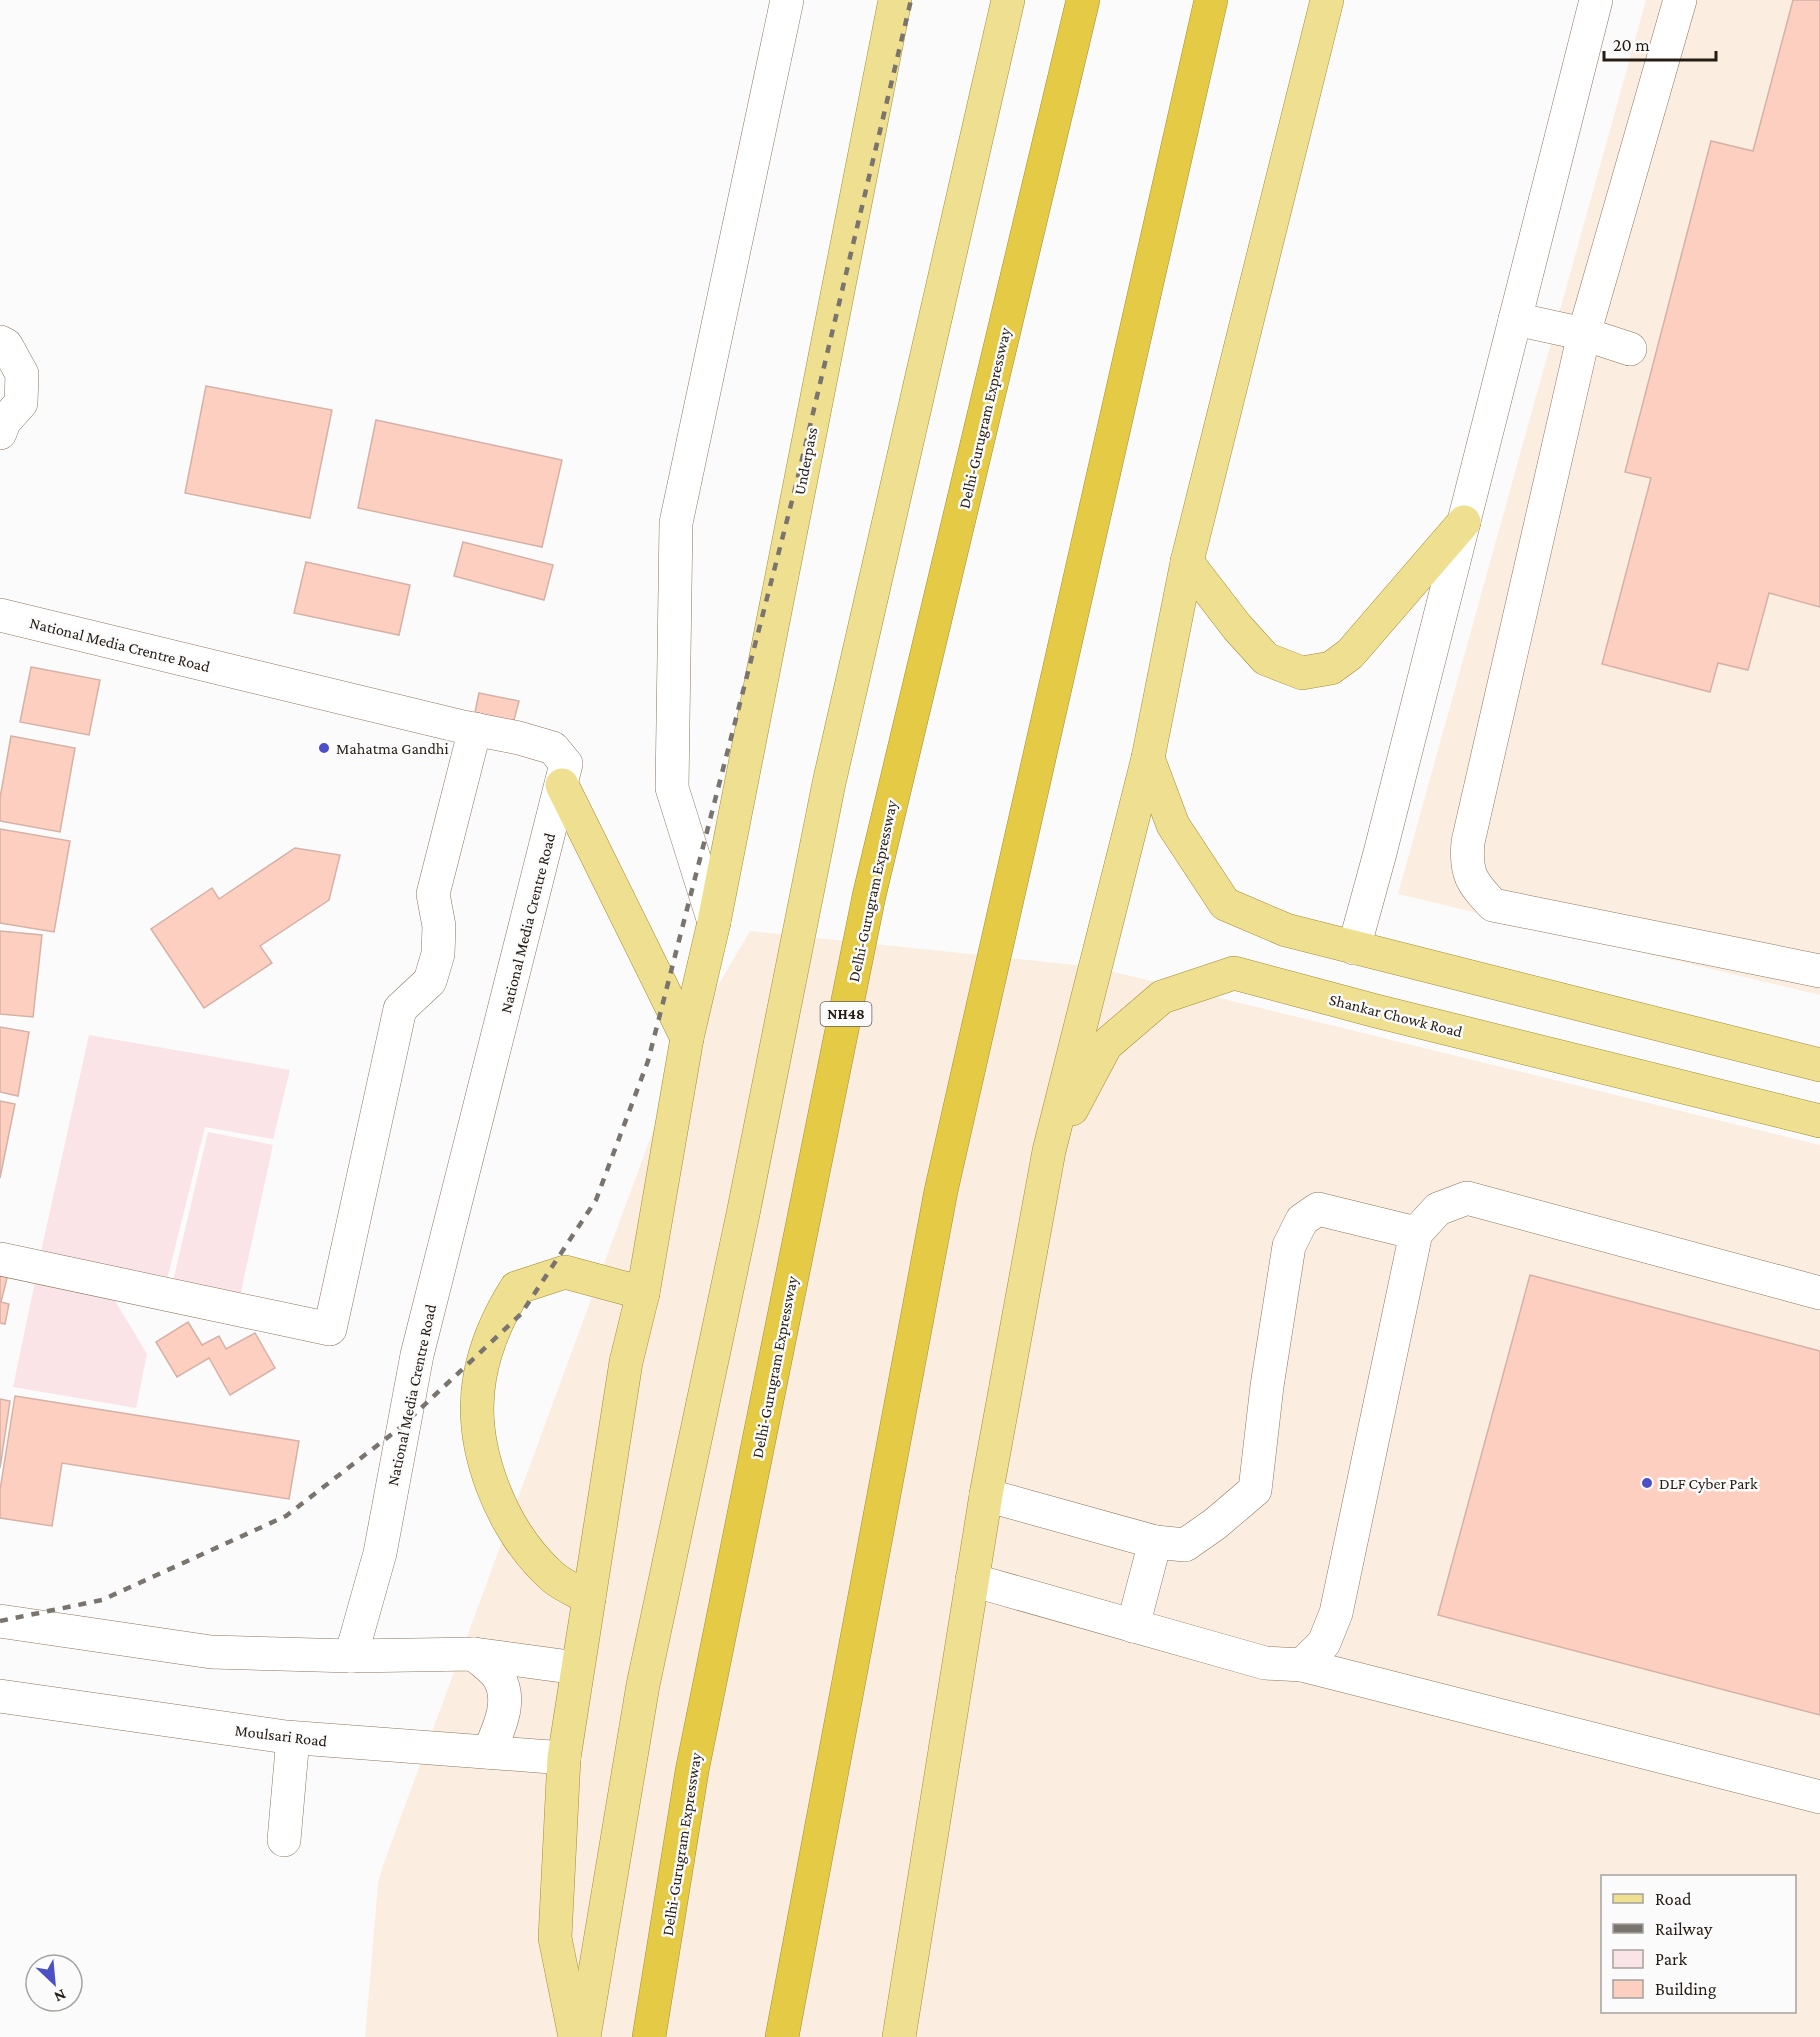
<svg xmlns="http://www.w3.org/2000/svg" width="1820" height="2037" font-family="'Crimson Pro',serif">
<rect width="100%" height="100%" fill="#fbfbfb"/>
<g fill="#fbeee1" fill-rule="evenodd">
<polygon points="1646,0 1820,0 1820,995 1398,894"/>
<path d="M750,931L1094,967L1820,1145V2037H365L378,1883L382,1868L687,1038ZM1602,1876H1794V2012H1602Z"/>
</g>
<g fill="#fae4e7">
<polygon points="89,1035 290,1070 273,1139 205,1127 166,1284 40,1256"/>
<polygon points="208,1132 273,1145 240,1296 173,1281"/>
<polygon points="36,1277 111,1294 147,1354 136,1408 13,1387"/>
</g>
<g fill="#fdcfc1" stroke="#d5b1a6" stroke-width="1.5">
<polygon points="1793,0 1820,0 1820,607 1769,593 1748,670 1718,663 1710,692 1602,664 1651,478 1625,472 1711,141 1753,151"/>
<polygon points="206,386 332,410 310,518 185,493"/>
<polygon points="376,420 562,460 542,547 358,508"/>
<polygon points="463,542 553,565 544,600 454,576"/>
<polygon points="306,562 410,585 399,635 294,613"/>
<polygon points="31,667 100,680 89,735 20,722"/>
<polygon points="479,693 519,701 513,724 474,717"/>
<polygon points="11,736 75,748 60,832 0,821 0,798"/>
<polygon points="0,829 70,841 54,932 0,923"/>
<polygon points="295,848 340,855 329,900 260,946 272,963 204,1008 151,929 212,888 219,899"/>
<polygon points="0,931 42,935 33,1017 0,1014"/>
<polygon points="0,1027 29,1032 18,1096 0,1092"/>
<polygon points="0,1101 15,1104 0,1178"/>
<polygon points="0,1271 8,1274 1,1302 9,1304 5,1324 0,1323"/>
<polygon points="1530,1275 1820,1351 1820,1715 1438,1615"/>
<polygon points="188,1322 202,1345 219,1336 226,1349 255,1333 275,1368 230,1395 209,1358 177,1377 156,1342"/>
<polygon points="15,1396 299,1441 289,1499 62,1463 52,1526 0,1518 0,1490"/>
<polygon points="0,1399 10,1401 0,1468"/>
</g>
<g fill="none" stroke-linecap="round" stroke-linejoin="round">
<g stroke="#8d765e" stroke-width="34">
<g id="minor">
<path d="M1680,0L1584,334L1468,842C1465,874 1472,883 1493,905L1820,971"/>
<polyline points="1515,319 1584,334 1630,349"/>
<polyline points="0,342 6,345 22,374 21,403 4,422 0,433"/>
<polyline points="0,615 463,727 519,738 553,748 566,764 417,1355 380,1553 351,1656"/>
<polyline points="714,922 672,788 676,523 787,0"/>
<polyline points="1354,948 1380,853 1596,0"/>
<polyline points="0,1259 330,1329 400,1009 430,981 438,954 439,926 433,894 475,729"/>
<polyline points="986,1495 1155,1542"/>
<polyline points="972,1580 1265,1663 1302,1665 1820,1797"/>
<polyline points="0,1621 211,1652 351,1656 474,1654 577,1668"/>
<polyline points="1133,1626 1155,1542 1185,1545 1215,1524 1255,1490 1267,1386 1289,1246 1302,1220 1318,1209 1416,1233"/>
<path d="M474,1654C481,1661 494,1669 499,1678C513,1702 498,1730 489,1752"/>
<polyline points="1302,1665 1324,1643 1336,1613 1416,1233 1438,1209 1467,1198 1820,1293"/>
<polyline points="0,1696 286,1737 564,1758"/>
<polyline points="284,1840 293,1738"/>
</g>
</g>
<g stroke="#a28d34" stroke-width="34">
<g id="major">
<polyline points="1187,562 1237,627 1266,659 1302,673 1331,668 1350,654 1464,522"/>
<polyline points="1148,758 1173,825 1225,904 1286,930 1820,1065"/>
<polyline points="562,785 687,1038"/>
<polyline points="1072,1109 1106,1045 1162,997 1234,973 1376,1011 1820,1121"/>
<path d="M589,1598C578,1592 564,1586 554,1578C501,1532 467,1445 480,1376C486,1343 499,1315 516,1288L565,1272L643,1293"/>
<polyline points="575,2037 555,1938 564,1758 626,1362 643,1293 687,1038 714,922 895,0"/>
<polyline points="584,2037 643,1685 743,1214 829,783 1008,0"/>
<polyline points="899,2037 986,1495 1049,1151 1148,758 1187,562 1327,0"/>
</g>
</g>
<g stroke="#a28d34" stroke-width="34">
<g id="highway">
<polyline points="649,2037 692,1771 869,896 1083,0"/>
<polyline points="782,2037 941,1191 1211,0"/>
</g>
</g>
<use href="#minor" stroke="#fff" stroke-width="33"/>
<use href="#major" stroke="#efdf90" stroke-width="33"/>
<use href="#highway" stroke="#e5ca46" stroke-width="33"/>
<polyline stroke="#79746e" stroke-width="4.5" stroke-dasharray="8 8" stroke-linecap="butt" points="0,1621 102,1600 286,1516 401,1427 521,1314 596,1200 648,1061 795,489 911,0"/>
</g>
<g fill="#4c4fc5" stroke="#fbfbfb" stroke-width="2">
<circle cx="324" cy="748" r="6"/>
<circle cx="1647" cy="1483" r="6"/>
</g>
<g text-anchor="middle" stroke-width="5" stroke-linejoin="round" paint-order="stroke">
<rect fill="#fbfbfb" stroke="#655f59" stroke-width="1.5" x="820.5" y="1002" width="51" height="24" rx="4.5"/>
<g font-size="15" font-weight="bold" fill="#251c13">
<text x="846" y="1019">NH48</text>
</g>
<g font-size="16" fill="#251c13" stroke="#fbfbfb">
<text transform="translate(984 418) rotate(-77)" y="6">Delhi-Gurugram Expressway</text>
<text transform="translate(805 461) rotate(-79)" y="6">Underpass</text>
<text transform="translate(120 644) rotate(14)" y="6">National Media Crentre Road</text>
<text transform="translate(872 891) rotate(-78)" y="6">Delhi-Gurugram Expressway</text>
<text transform="translate(527 923) rotate(-76)" y="6">National Media Crentre Road</text>
<text transform="translate(1396 1015) rotate(14)" y="6">Shankar Chowk Road</text>
<text transform="translate(774 1367) rotate(-79)" y="6">Delhi-Gurugram Expressway</text>
<text transform="translate(411 1395) rotate(-78)" y="6">National Media Crentre Road</text>
<text transform="translate(281 1735) rotate(7)" y="6">Moulsari Road</text>
<text transform="translate(681 1844) rotate(-81)" y="6">Delhi-Gurugram Expressway</text>
</g>
<g font-size="16" fill="#251c13" stroke="#fbfbfb" text-anchor="start">
<text x="336" y="754">Mahatma Gandhi</text>
<text x="1659" y="1489">DLF Cyber Park</text>
</g>
</g>
<rect x="1601" y="1875" width="195" height="138" fill="#fbfbfb" stroke="#a5a29e" stroke-width="1.5"/>
<rect x="1613" y="1894" width="30" height="9" fill="#efdf90" stroke="#a5a29e" stroke-width="1.5"/>
<text x="1655" y="1905" font-size="18" fill="#251c13">Road</text>
<rect x="1613" y="1924" width="30" height="9" fill="#79746e" stroke="#a5a29e" stroke-width="1.5"/>
<text x="1655" y="1935" font-size="18" fill="#251c13">Railway</text>
<rect x="1613" y="1950" width="30" height="18" fill="#fae4e7" stroke="#a5a29e" stroke-width="1.5"/>
<text x="1655" y="1965" font-size="18" fill="#251c13">Park</text>
<rect x="1613" y="1980" width="30" height="18" fill="#fdcfc1" stroke="#a5a29e" stroke-width="1.5"/>
<text x="1655" y="1995" font-size="18" fill="#251c13">Building</text>
<g transform="translate(54 1983) rotate(154)"><circle r="28" fill="#fbfbfb" stroke="#a5a29e" stroke-width="1.5"/>
<path d="M0-4.5L10 22L0 15L-10 22Z" fill="#4c4fc5"/>
<text y="-9" font-size="16" font-weight="bold" text-anchor="middle" fill="#251c13">N</text>
</g>
<path d="M1604 51v9h112v-9" fill="none" stroke="#251c13" stroke-width="3"/>
<text x="1613" y="51" font-size="18" fill="#251c13" stroke="#fbfbfb" stroke-width="4.5" paint-order="stroke">20 m</text>
</svg>
